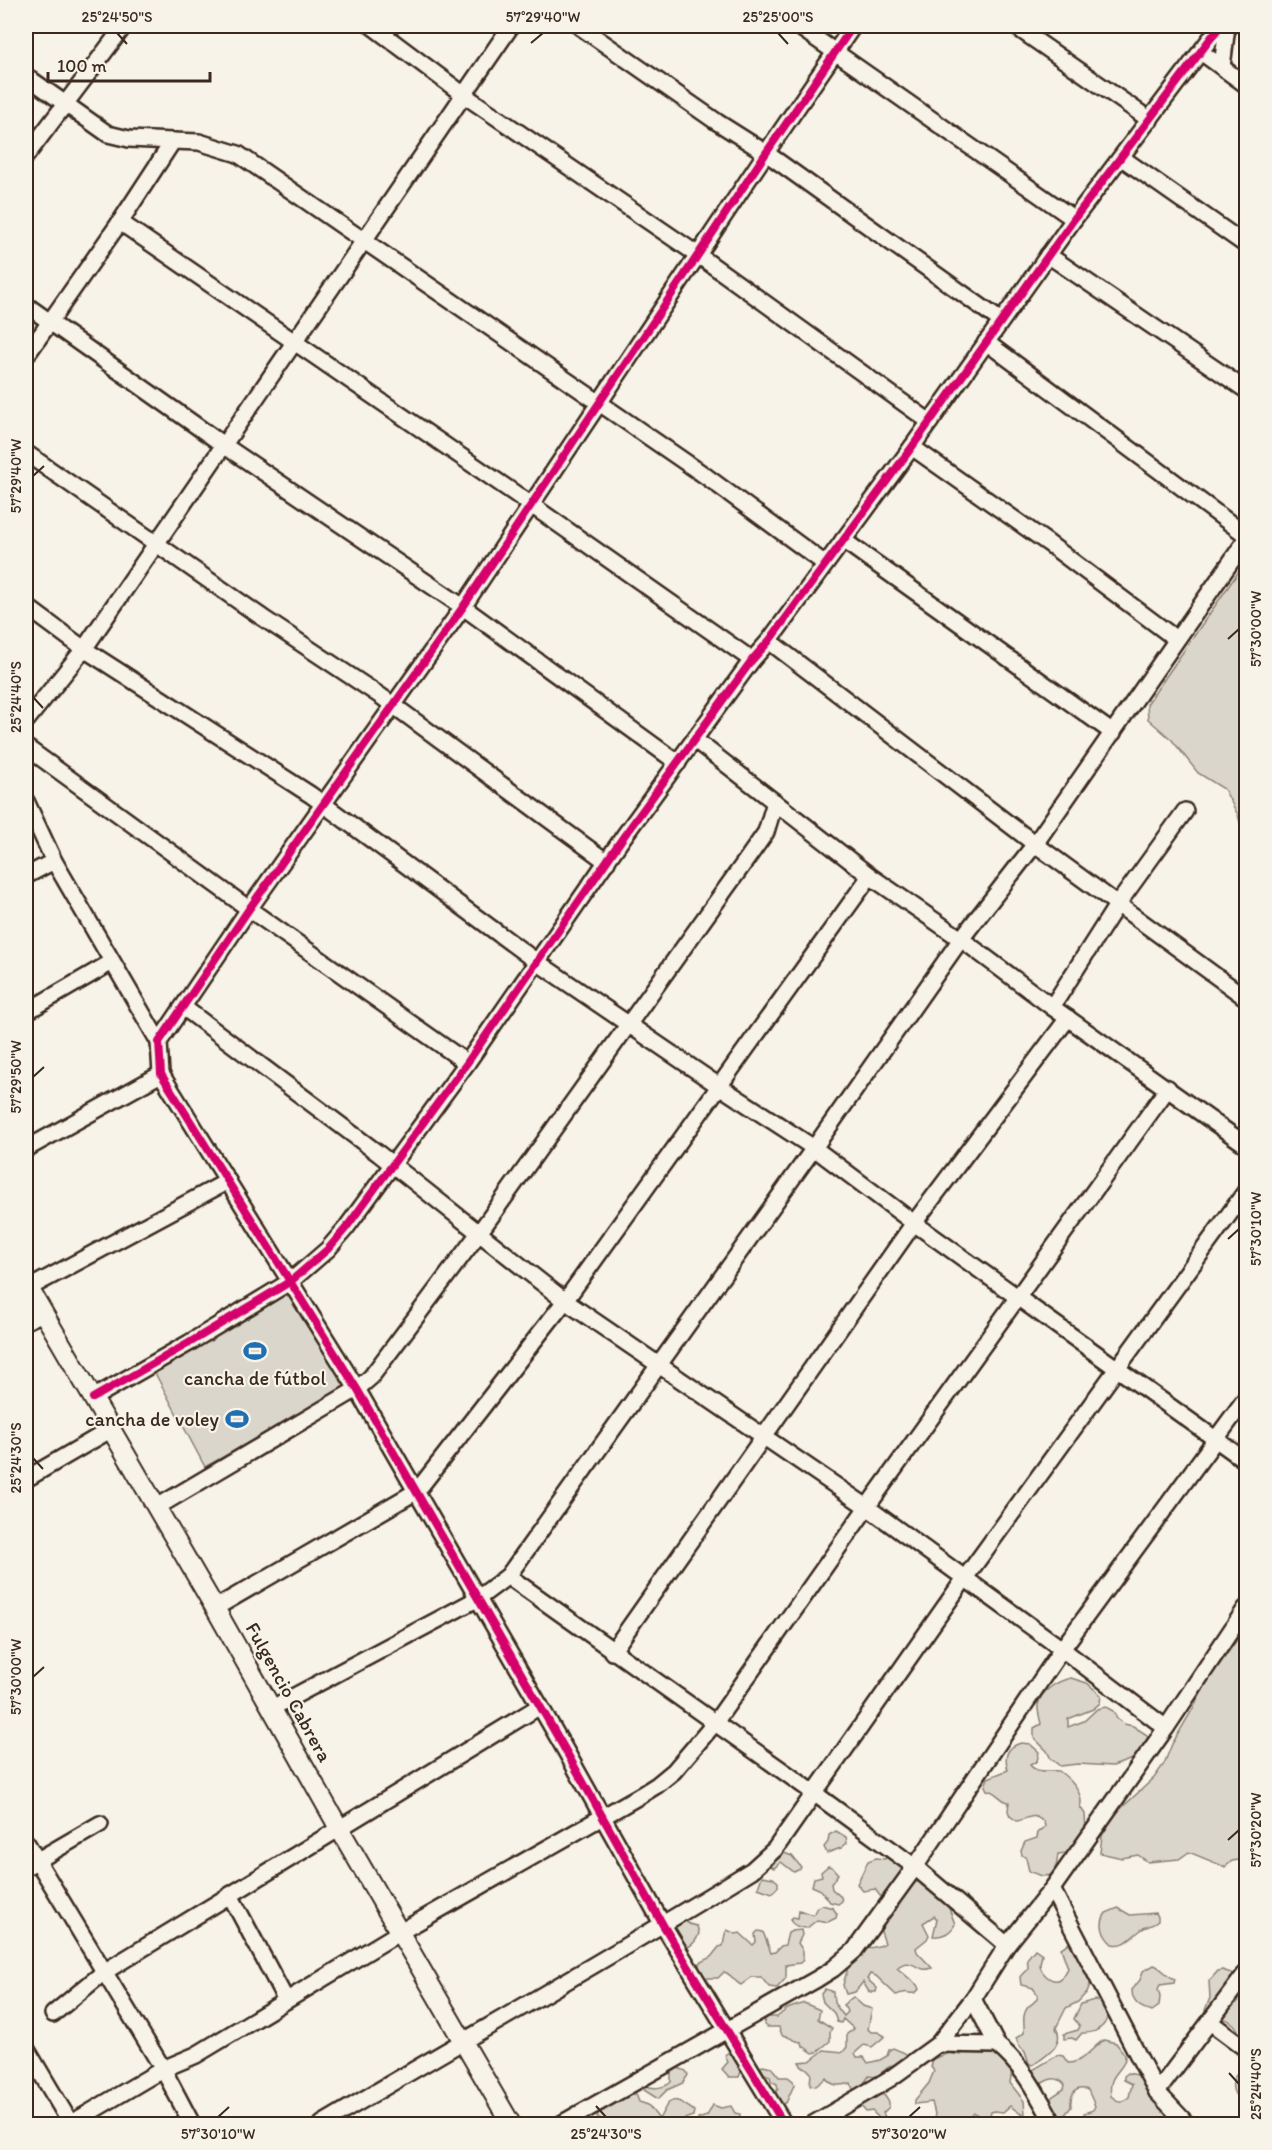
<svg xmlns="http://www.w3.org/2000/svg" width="1272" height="2150" font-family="Itim,sans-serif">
<rect width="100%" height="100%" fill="#f7f3e8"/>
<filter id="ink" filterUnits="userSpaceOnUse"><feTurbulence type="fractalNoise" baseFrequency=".0167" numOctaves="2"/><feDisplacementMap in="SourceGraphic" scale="12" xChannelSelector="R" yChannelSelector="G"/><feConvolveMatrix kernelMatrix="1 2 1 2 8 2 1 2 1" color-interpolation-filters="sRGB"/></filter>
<g filter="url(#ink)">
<g fill="#dbd6cb" stroke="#8b8074" stroke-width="1.5">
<polygon points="1246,561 1246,831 1242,830 1238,815 1224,789 1198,773 1172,740 1148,719 1147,704"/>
<polygon points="289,1286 350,1386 205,1467 155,1373"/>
<polygon points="1246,1627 1246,1859 1232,1861 1225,1867 1189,1852 1179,1859 1148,1862 1138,1855 1122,1858 1100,1853 1102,1836 1114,1815 1154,1778 1164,1764 1172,1744 1194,1707 1203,1688"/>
<path d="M1071,1678L1087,1683L1101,1695L1100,1703L1093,1709L1068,1719V1727L1084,1721L1097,1709L1106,1707L1113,1711L1117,1719L1124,1724L1133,1726L1147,1735L1149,1744L1138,1757L1113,1766L1078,1764L1060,1766L1051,1759L1047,1751L1034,1738V1728L1041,1724C1040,1718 1037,1710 1038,1705C1041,1690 1058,1681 1071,1678Z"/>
<path d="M1021,1743L1030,1744L1039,1752L1037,1761L1030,1765C1037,1774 1049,1770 1059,1771C1070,1779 1085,1794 1080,1807L1085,1814L1086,1830L1075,1843L1074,1848L1067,1853L1058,1854L1055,1875L1042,1876L1029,1871L1026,1858L1022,1855L1021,1851L1025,1842L1037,1838L1038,1833L1045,1827L1044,1822C1031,1812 1031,1818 1017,1821L1010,1816L1008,1811L1009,1802C1000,1801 998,1792 987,1790L985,1786L988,1778L1008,1770C1004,1757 1006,1747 1021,1743Z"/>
<polygon points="836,1831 846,1837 847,1843 841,1848 827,1853 824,1847 828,1842 829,1835"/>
<path d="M890,1851L917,1882H926L947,1903L955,1924C951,1933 942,1937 933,1936L937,1919L934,1916L923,1923L929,1935L927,1939L916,1948L917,1952L932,1968C917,1974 912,1955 897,1968L917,1985L919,1989C914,1997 910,1991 903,1993C900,1993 898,1995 896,1995L876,1976L870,1974L867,1979L877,1988L876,1992H869L863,1982L855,1992L846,1994L843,1985L849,1964C855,1961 861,1952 865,1950C871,1946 879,1948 885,1943L880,1929L886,1918L896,1910V1901L889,1895L880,1896L875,1889L863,1891L857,1884L868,1861L876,1858L885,1859Z"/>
<polygon points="784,1853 792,1856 801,1867 800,1869 794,1872 781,1862 774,1868 772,1867 771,1863 776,1856"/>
<polygon points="828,1866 832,1867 838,1874 831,1884 832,1889 841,1897 842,1901 838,1904 830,1902 821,1890 812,1886 814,1878 822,1876 821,1872"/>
<polygon points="762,1876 773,1878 778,1882 778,1887 772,1893 758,1888"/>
<path d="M822,1905L833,1908L837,1914L836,1918L828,1922L817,1920L807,1928C801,1928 793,1926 790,1920L793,1917L798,1918L799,1910L813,1915L817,1907Z"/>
<path d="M1118,1908L1130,1915L1156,1913L1158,1917V1921C1152,1927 1147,1925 1141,1930C1131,1937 1126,1947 1112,1944C1103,1936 1098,1924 1106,1913Z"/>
<path d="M682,1918L689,1924L697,1926L699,1933C697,1940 692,1946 685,1948L673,1925Z"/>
<path d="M727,1930L736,1934L740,1933L753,1945L756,1942L755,1934L758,1931L763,1932L771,1953L775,1952L781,1946L785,1945L788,1933L792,1931L801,1930L802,1935L798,1943L803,1951V1960L800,1963L786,1965V1978L777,1988L769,1987L761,1977H752L741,1985C734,1982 732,1974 724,1972L718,1978H705L699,1972V1963L711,1957L719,1947L723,1946L725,1934Z"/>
<path d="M1069,1943L1075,1949L1078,1957L1082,1958L1092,1980L1087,1992L1078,2002L1066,2008L1056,2028C1066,2045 1044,2057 1033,2065L1029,2064L1025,2052L1019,2046L1016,2038L1024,2033C1025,2024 1021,2016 1028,2007C1033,2002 1036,2003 1038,1995L1033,1988L1021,1985L1020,1977C1026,1968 1030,1973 1027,1959L1035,1949L1042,1954C1042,1958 1040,1961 1040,1964C1040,1972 1050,1982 1058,1980C1063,1979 1066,1972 1068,1968L1061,1948Z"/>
<path d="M1154,1965C1161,1967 1166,1976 1175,1979L1174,1983L1160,1985L1158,1989L1160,1997L1159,2006L1152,2011C1140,2008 1132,2003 1132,1990L1140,1980L1143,1971Z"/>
<path d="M1222,1970L1231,1973L1236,1980L1227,2007C1238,2006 1242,1997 1246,1988V2059C1239,2054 1234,2040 1238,2031C1233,2018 1219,2017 1206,2015L1205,2010L1210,1998L1209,1981L1218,1971Z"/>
<path d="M825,1989L833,1992L834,2003L844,2016L848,2012L843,2005L853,1997L863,2006L872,2009L868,2029L871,2032H878L885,2036L872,2047L864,2045L855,2053L857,2057H864L868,2063L880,2060L887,2056L889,2050L893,2048L905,2053L908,2057L900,2063L890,2066L876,2077L869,2076L860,2089L853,2090L851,2083C841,2086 832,2087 826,2078L816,2086L810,2085L811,2073L806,2068L802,2067L799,2062L810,2061L824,2050L843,2052L847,2047V2034L854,2029L843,2019L841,2023L837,2022L834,2013L823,2002L821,1994Z"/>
<path d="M1094,2000C1110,2003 1112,2022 1097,2030C1093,2033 1087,2033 1082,2033L1076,2040L1072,2038L1064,2039V2034L1078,2030L1080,2026L1074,2019L1081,2004Z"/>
<path d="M804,2003L820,2010L818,2019L832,2028L830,2032V2041L817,2052L813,2053L803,2046L802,2042C793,2042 790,2036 782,2035L779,2027H767L764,2024L765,2020L768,2017H777L787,2009Z"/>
<path d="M1104,2040L1116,2043L1125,2055C1126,2071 1107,2072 1111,2096C1118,2102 1121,2103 1129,2097L1132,2084L1124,2080V2076L1128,2073L1137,2075L1162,2074L1164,2088L1184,2112L1192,2117L1193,2121L1192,2124H1088L1083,2117L1084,2113L1093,2110L1095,2106L1088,2090C1074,2085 1070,2096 1071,2107L1060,2121L1047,2103L1053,2096L1064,2089L1065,2085C1056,2073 1045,2081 1035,2088L1031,2071L1058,2055L1063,2056L1068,2063C1083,2063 1092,2047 1104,2040Z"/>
<polygon points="730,2051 737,2057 736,2062 742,2069 739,2077 729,2077 722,2069 728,2062 725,2055"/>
<polygon points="964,2051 990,2051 999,2054 1012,2070 1010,2083 1024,2101 1025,2115 1021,2114 1010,2106 1003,2112 995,2111 991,2112 988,2121 984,2121 974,2112 964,2124 933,2124 935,2114 932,2102 915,2104 915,2100 929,2083 934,2071 931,2067 933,2059 949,2053 961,2055"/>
<polygon points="763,2065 771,2067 779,2077 788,2077 793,2081 794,2085 786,2103 779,2104 774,2094 778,2089 777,2084 771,2081 770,2076 762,2073 760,2069"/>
<path d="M678,2068L686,2071L688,2075L683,2083L667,2090L658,2099L644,2090L646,2086C654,2089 665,2088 671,2082V2073Z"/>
<path d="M1242,2070H1246V2099L1242,2100C1229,2094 1230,2077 1242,2070Z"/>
<path d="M636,2094L639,2102L648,2105L659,2119C661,2116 662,2113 664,2110C672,2092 684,2104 694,2111L693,2116L684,2119L681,2124H608L597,2117C600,2102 623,2096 636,2094Z"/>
<polygon points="876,2094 884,2095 889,2102 889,2107 883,2113 885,2117 881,2120 872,2111 866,2112 860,2105 862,2102 870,2101"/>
<polygon points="713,2105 721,2108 731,2106 735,2113 740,2114 739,2122 729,2124 698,2124 698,2119 707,2116"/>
</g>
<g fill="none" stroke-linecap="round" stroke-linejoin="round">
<g stroke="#3b2a1e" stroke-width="20">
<g id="minor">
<polyline points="372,26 464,95 698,255 930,422"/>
<polyline points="579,26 717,122 766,153 1001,321"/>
<polyline points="798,26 1074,219"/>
<polyline points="1015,26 1150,120"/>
<polyline points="1201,52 1246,85"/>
<polyline points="1222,67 1227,26"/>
<polyline points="26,76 108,134 129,139 173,141"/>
<polyline points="26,156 124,26"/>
<polyline points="1122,158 1246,245"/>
<polyline points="120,222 520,497 752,660"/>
<polyline points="1048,255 1246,390"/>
<polyline points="26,305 222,444 463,607 678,763"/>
<polyline points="986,342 1246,535"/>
<polyline points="26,356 120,222 173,141 199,142 238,154 707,477 824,563"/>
<polyline points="912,447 1048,543 1176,639"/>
<polyline points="26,453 263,618 382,697 607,862"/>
<polyline points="843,540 1113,733"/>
<polyline points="26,606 84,649 311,795 537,962 719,1086 814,1148 914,1223 1246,1461"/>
<polyline points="769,641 1035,844 1246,998"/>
<polyline points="26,721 84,649 511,26"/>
<polyline points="695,740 870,876 961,939 1052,1007 1246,1145"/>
<polyline points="26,747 249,909 467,1063"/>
<polyline points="26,801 54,861 159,1042"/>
<polyline points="26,876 54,861"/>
<polyline points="183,1007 379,1154 565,1301 867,1507 1062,1649 1166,1728"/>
<polyline points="1052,1007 1115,908 1185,811"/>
<polyline points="26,1012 112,962"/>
<polyline points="26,1149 161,1074"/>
<polyline points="29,1288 228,1181"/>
<polyline points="26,1321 43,1313"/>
<polyline points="93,1398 189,1343 291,1281 328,1249 346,1228 467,1063 624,836 752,660 769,641 912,447 1074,219 1220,26"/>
<polyline points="26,1479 110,1430"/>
<polyline points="157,1507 357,1389 371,1377 479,1233 747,859 766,832 775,802"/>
<polyline points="508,1576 814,1793 915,1867 1007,1945"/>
<polyline points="215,1608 417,1491 565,1301 870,876"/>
<polyline points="612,1652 914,1223 1068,1018"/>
<polyline points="272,1708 477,1599 508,1576 814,1148 961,939 1035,844 1246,540"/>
<polyline points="26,1842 163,2069 192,2124"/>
<polyline points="26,1867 100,1824"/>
<polyline points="1052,1889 1157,2092 1187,2124"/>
<polyline points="230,1895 286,2000"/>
<polyline points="973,1999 997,2045"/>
<polyline points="53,2014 104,1972 540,1706"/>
<polyline points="1210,2022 1246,2049"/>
<path d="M938,2044L997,2045C1023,2065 1038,2096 1054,2124"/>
<polyline points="26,2048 71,2124"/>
<polyline points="1157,2092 1246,1973"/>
<polyline points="70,2124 163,2069 196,2055 400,1932 641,1795 657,1785 674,1771 714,1724 867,1507 1168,1088"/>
<path d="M322,2124C465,2039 610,1958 752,1870L775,1849L965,1578L1246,1191"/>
<polyline points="561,2124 817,1979 833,1969 854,1951 915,1867 1062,1649 1246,1398"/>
<polyline points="784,2124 663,1925 563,1746 357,1389 161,1074 159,1042 249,909 463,607 766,153 853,26"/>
<polyline points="813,2124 891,2078 938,2044 973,1999 1007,1945 1052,1889 1166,1728 1246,1608"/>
</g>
</g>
<g stroke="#3b2a1e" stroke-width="22">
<polyline id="major" points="26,1283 215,1608 339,1828 511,2124"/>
</g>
<use href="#minor" stroke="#f7f3e8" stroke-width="15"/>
<use href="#major" stroke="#f7f3e8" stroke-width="18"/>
<g stroke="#f7f3e8" stroke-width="11">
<g id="cycleway">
<polyline points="93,1398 189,1343 291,1281 328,1249 346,1228 467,1063 624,836 752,660 769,641 912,447 1074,219 1220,26"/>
<polyline points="784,2124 663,1925 563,1746 357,1389 161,1074 159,1042 249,909 463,607 766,153 853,26"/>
</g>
</g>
<use href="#cycleway" stroke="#d6006c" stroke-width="8"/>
</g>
</g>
<path fill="none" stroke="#3b2a1e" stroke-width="2" d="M117,33L127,44M778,33L788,44M531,43L543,33M33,476L44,466M1228,639L1239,629M33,697L43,708M33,1077L44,1067M1228,1239L1239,1229M33,1458L43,1469M33,1677L44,1667M1228,1840L1239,1830M1229,2073L1239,2084M596,2106L606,2117M218,2117L229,2107M909,2117L920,2107"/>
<defs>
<g id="stadium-bare" transform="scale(1.8)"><path d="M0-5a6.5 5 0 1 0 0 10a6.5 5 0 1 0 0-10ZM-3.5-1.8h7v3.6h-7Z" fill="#1f6fb2" stroke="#f7f3e8" stroke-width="2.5" paint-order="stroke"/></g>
</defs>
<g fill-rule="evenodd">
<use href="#stadium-bare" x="255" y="1351"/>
<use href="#stadium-bare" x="237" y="1419"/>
</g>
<g text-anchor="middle" stroke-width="4.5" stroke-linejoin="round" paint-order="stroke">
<g font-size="20" fill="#3b2a1e" stroke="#f7f3e8">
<text x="255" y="1385">cancha de fútbol</text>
<text x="219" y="1426" text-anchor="end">cancha de voley</text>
</g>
<g font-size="20" fill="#3b2a1e" stroke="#f7f3e8">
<text transform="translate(289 1692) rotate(61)" y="7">Fulgencio Cabrera</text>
</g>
</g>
<rect width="1272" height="2150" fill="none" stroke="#f7f3e8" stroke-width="66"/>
<path d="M48 72v9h162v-9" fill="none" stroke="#3b2a1e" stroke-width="3"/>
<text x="57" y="72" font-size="18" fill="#3b2a1e" stroke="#f7f3e8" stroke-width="4.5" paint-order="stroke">100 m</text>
<rect x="33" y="33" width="1206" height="2084" fill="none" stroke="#3b2a1e" stroke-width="2"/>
<g font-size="15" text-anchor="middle" fill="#3b2a1e">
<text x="117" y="22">25°24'50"S</text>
<text x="543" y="22">57°29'40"W</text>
<text x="778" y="22">25°25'00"S</text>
<text transform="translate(16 476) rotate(-90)" y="5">57°29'40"W</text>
<text transform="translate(1256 629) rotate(-90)" y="5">57°30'00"W</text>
<text transform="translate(16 697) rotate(-90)" y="5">25°24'40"S</text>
<text transform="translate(16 1077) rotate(-90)" y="5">57°29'50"W</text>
<text transform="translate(1256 1229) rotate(-90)" y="5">57°30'10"W</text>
<text transform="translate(16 1458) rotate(-90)" y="5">25°24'30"S</text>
<text transform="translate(16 1677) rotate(-90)" y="5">57°30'00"W</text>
<text transform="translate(1256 1830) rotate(-90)" y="5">57°30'20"W</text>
<text transform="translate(1256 2084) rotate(-90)" y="5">25°24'40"S</text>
<text x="218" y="2139">57°30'10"W</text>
<text x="606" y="2139">25°24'30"S</text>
<text x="909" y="2139">57°30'20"W</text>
</g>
</svg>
